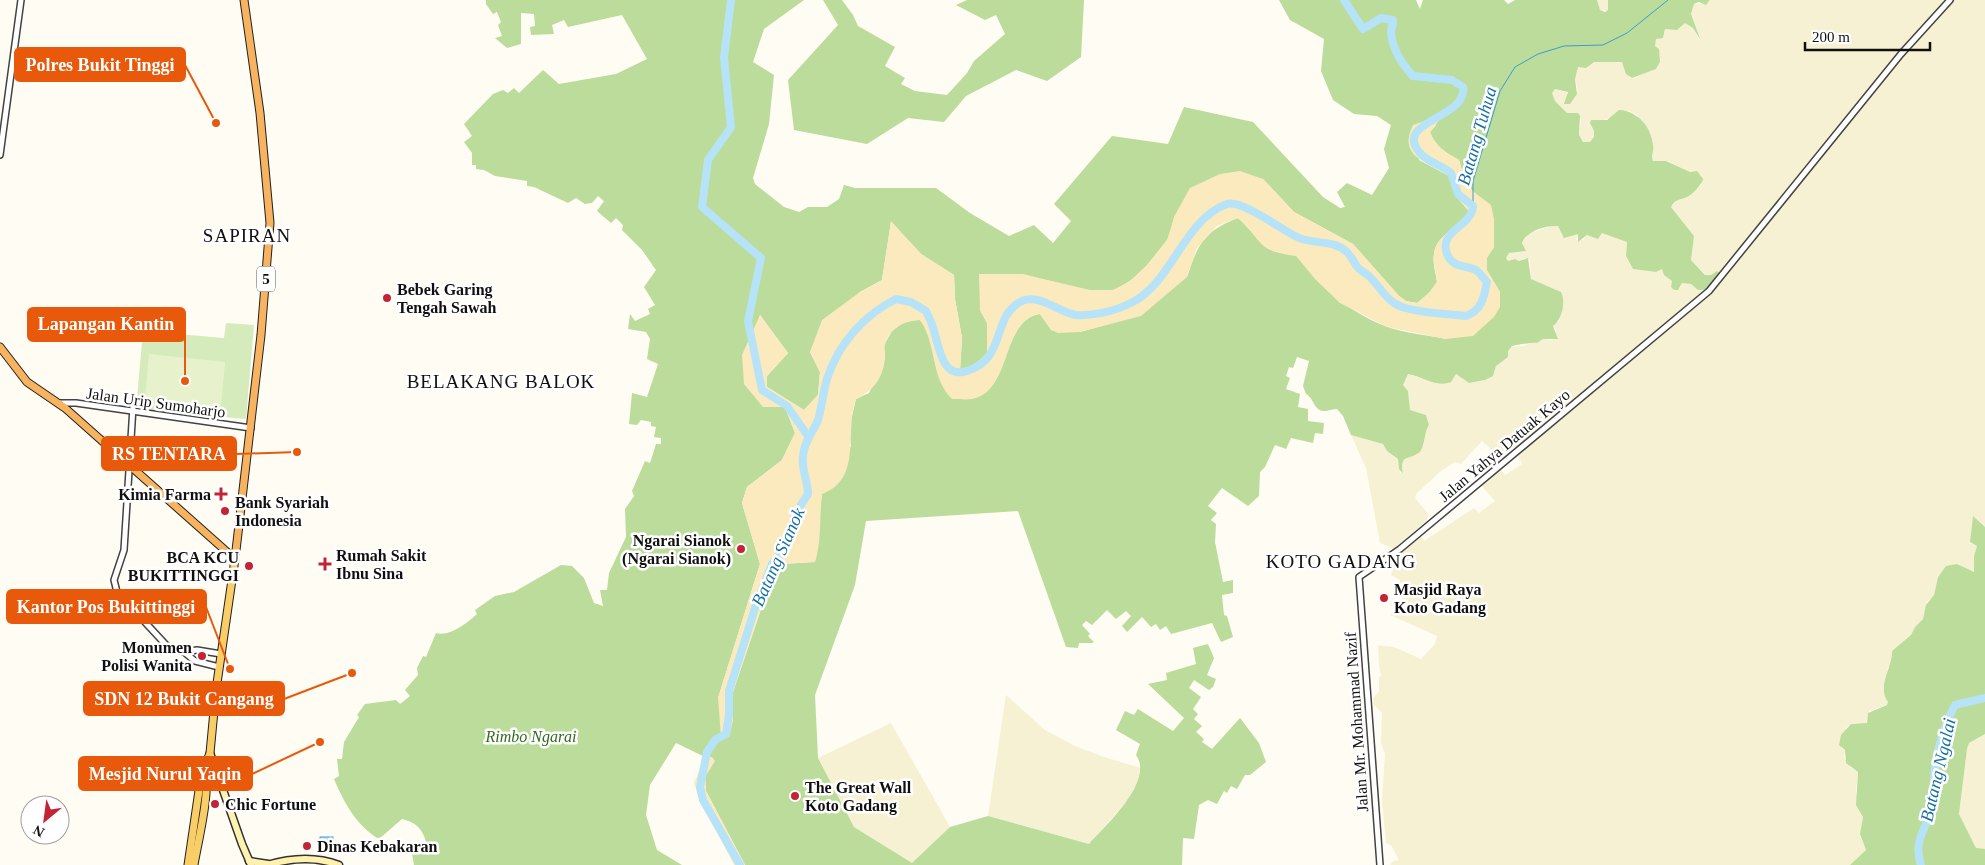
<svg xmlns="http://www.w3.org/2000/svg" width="1985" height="865" font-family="'Times New Roman',serif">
<rect width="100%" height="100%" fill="#fffcf3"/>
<g fill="#f6f1d2">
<polygon points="1597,0 1608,0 1608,11 1600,10"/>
<polygon points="1710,0 1985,0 1985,527 1973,516 1970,543 1977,546 1974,556 1975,571 1972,572 1957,564 1945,568 1938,576 1934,595 1927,602 1923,619 1915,627 1911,635 1892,652 1892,661 1888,668 1883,689 1888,702 1887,705 1869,711 1866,724 1852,723 1846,728 1842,748 1845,751 1844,758 1851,768 1858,772 1856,792 1863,817 1860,836 1866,850 1850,865 1390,865 1393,861 1399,860 1391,845 1386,843 1382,801 1385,754 1381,743 1382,713 1374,705 1373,699 1379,691 1379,678 1381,675 1379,666 1378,645 1394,647 1421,659 1435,644 1437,636 1390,615 1405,602 1397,590 1400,580 1391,575 1398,554 1420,536 1424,541 1474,508 1479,513 1495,501 1480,484 1499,467 1505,475 1522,464 1515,447 1501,458 1482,441 1461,464 1455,462 1441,471 1417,493 1415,498 1429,515 1426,521 1394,549 1380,543 1366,468 1351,435 1383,444 1387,451 1398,459 1400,473 1403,474 1403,462 1407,456 1420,452 1424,444 1424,433 1429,425 1426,415 1410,410 1408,391 1403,385 1408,374 1437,383 1456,374 1469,383 1485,380 1494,374 1496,366 1508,357 1508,351 1510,347 1524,346 1531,342 1537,343 1543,339 1553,340 1556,330 1553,326 1559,321 1563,305 1561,292 1531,279 1530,260 1525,258 1520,261 1515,259 1508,261 1506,258 1509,253 1525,251 1522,242 1530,233 1554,225 1560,227 1562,235 1578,234 1576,240 1583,240 1587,235 1599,238 1602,233 1608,233 1627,242 1626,256 1633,269 1656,272 1662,269 1665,275 1672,281 1671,287 1674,290 1679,289 1682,283 1691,284 1698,290 1717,271 1711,275 1706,275 1691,260 1694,236 1671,207 1678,199 1690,195 1702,184 1695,171 1689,172 1668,161 1653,161 1653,150 1637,115 1629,111 1619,110 1613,116 1591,126 1594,131 1594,137 1590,142 1583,142 1579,137 1581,120 1578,113 1567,113 1555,101 1552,93 1555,89 1566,92 1568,95 1578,91 1575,79 1577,68 1594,62 1622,62 1630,78 1634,78 1657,68 1660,62 1658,48 1655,46 1656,39 1664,36 1665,29 1678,29 1685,23 1693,28 1699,40 1701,40 1691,14 1694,4 1709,3"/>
<polygon points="1006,695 1045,730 1075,746 1104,757 1141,768 1140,778 1127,801 1089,844 988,816"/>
<polygon points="891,723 950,827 913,864 854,827 818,758"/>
<polygon points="1985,734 1985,849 1980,850 1976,848 1959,814 1967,749 1969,743"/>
</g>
<polygon fill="#d6ebbb" points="226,323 254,325 246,419 136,409 143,331 224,338"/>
<g fill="#bbdc9a" fill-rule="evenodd">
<path d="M486,0H804L764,29L753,62L774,75L769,124L753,178L755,184L784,207L799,212L808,207H827L839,199L844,185L855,188H936L970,213L1009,236L1034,225L1053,243L1071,221L1054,204L1112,136L1168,144L1184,107L1253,122L1323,197L1340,208L1345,207L1337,192L1347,183L1372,195L1389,168L1384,149L1391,125L1377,116L1354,114L1333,100L1321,71L1324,39L1290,20L1279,0H1416L1420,9L1423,0H1504L1508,4L1515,0H1597L1600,10L1605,12L1608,10V0H1710L1706,5L1699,2L1694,4L1691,14L1701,41L1693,28L1685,23L1677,30L1665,29L1663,38L1656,39L1655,46L1659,49L1660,62L1656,69L1632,78L1626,74L1622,62H1594L1586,68L1578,67L1575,79L1577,94L1570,104H1564L1568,92L1555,89L1552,93L1555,101L1567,113H1578L1580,116L1579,135L1583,142H1590L1594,137V131L1590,123L1591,120H1607L1619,110C1638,111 1651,127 1653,145C1654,151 1651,156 1653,161H1666L1690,172L1697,171L1703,179C1703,183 1692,195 1687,197C1680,200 1675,199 1671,207L1694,236L1691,260L1705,275H1711L1717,271L1720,273C1717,282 1709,291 1698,290L1691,284L1682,283L1678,290H1674L1671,287L1672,281L1664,275L1662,269L1656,272L1633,269L1626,256L1627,242L1602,233L1598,239L1587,235L1578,242V234L1564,238L1558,226C1546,225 1526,231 1522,243L1526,251L1509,253L1506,258L1508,261L1515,259L1519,261L1528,258L1531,279L1561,292C1566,302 1562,320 1553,326L1558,339H1543L1537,343C1533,342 1517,345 1512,346L1508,351V357L1496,366L1493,376L1485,380L1469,383L1456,374L1451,382C1436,388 1422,376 1408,374L1403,385L1408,391L1410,410L1426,415L1429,425C1423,434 1426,443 1420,452C1408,461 1400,453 1403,474L1399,469L1398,459L1387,451L1383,444L1351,435L1343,416L1337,409C1333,409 1328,411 1324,411C1314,411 1314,398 1306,394L1303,386L1309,361L1297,357L1293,368L1289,367L1286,376L1290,378L1286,389L1300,394L1298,407L1308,409V421L1324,423L1323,434L1315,433L1313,443L1291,438L1286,449L1275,445L1265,467L1260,472L1259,496L1248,506L1222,488L1208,506L1217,513L1211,520L1216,524L1215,542L1223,582L1233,580V593L1222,595L1224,615L1227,616L1233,637L1221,642L1212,623L1171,634L1166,626L1160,630L1156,624L1151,627L1142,617L1127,632L1122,626L1131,616L1126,611L1116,619L1107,610L1092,625L1086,621L1082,625L1090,634L1088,636L1094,642L1092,643H1079L1078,648L1066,647L1018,511L866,521L855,585L815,695L818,758L854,827L912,863L950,827L988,816L1089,844C1105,826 1155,781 1136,755L1140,744L1116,730L1125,711L1134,715L1138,709L1173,731L1184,718L1148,684L1167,680L1166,673L1196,664L1193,648L1208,644L1214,658L1207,675L1216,679L1213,687L1209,690L1194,680L1189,688L1201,697L1193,709L1198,714L1194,719L1202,726L1196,732L1204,739L1202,742L1212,749L1240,718L1259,743L1266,762L1250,775H1245L1237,789L1231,786L1227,793L1224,791L1217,804L1208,800L1199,805L1194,839L1183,838L1182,865H745L706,791L705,777L712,757H705L676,743L650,785L646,815L657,850L682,865H414L412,854L427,845C423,830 418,823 402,819L379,839C357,826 344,803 334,779L339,776L337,759H342L344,742L359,717L357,715L365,704L396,700L400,704L410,696L405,690L418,675L417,668L423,656L426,657L436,633C450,637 467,623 477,614L475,610L495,596L514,592L561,565L572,566L584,578L594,603L603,606L600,590H607L609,573L626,537L625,509L634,496L632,491L645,461L650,463L656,444H661V438L654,437L656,427L651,426V422L641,420L637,425L629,424L632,393L647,397L658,364L647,359L650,339L646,332L628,329L630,314L635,321L650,314L648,309L655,305L644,287L656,270L642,250L622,230L623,225L616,218L611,223L597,211L604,201L598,196L592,203L585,204L576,198L568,203L534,187L527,186V181L495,176L484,170L476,169V165H472V153L464,142L472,136L464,124L493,94L503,90L508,93L514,88L519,93L543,70L559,84L616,74L647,59L622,15L568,27L564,20L552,25L554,34L531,35L530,27L535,26L534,14L521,13V44L507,48L495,38L502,36L498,25L501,22L497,12L493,14L486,4ZM1431,117L1436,125L1430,132C1435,146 1446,153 1459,160L1465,181L1494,219V247L1487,257V271L1500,292L1446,339C1427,335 1404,333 1385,326C1345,310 1323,288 1296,255C1256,251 1264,241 1238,218C1204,231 1198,244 1187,277L1108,324L1080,332L1047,324L1040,314C1014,317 1007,356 998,376L946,392L928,331L920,320L905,321L892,331L884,345L885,358L869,393L856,399L849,429L851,446L822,493L815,562L782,564L775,568L732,695L718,698L760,564L742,503L747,487L782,460L795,433L785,407L744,384L760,315L788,353L767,376V387L804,410L818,395L820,372L810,352L860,292L882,280L891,222L921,254L954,275L955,299L962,338L960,371L972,368L987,353V323L980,310L1022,274C1047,280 1090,296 1113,290C1131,285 1158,256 1167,240C1171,233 1172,223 1175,215L1263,179L1294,212L1353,244L1399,296L1406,301L1417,303L1429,293L1437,282C1436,274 1432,262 1434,254C1437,233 1461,228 1471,212L1455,195L1449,176L1419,160Z"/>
<polygon points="823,0 842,0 853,15 858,26 895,47 885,66 905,78 901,84 915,91 947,95 967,73 974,61 1005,34 996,15 985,20 956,5 967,0 1084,0 1081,57 1047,81 1016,70 966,96 944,122 908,118 867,144 794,130 788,80 838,25"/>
<path d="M1973,516L1985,527V734L1969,743L1967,749L1959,814L1976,848L1985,849V865H1850L1866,850L1860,834L1863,817L1856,805L1858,772L1846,763L1845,750L1839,745L1841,735L1851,724L1867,723L1868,713L1887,705L1888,702C1876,686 1893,667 1892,651L1911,635L1915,627L1923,619L1926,605L1934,595L1938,577L1946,566L1957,564L1974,572V556L1977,546L1970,542Z"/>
</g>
<g fill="#fbeabe">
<path d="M1444,114L1430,132C1435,146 1446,153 1459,160L1465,181L1470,189L1491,205L1494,219V247L1487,258V270L1500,292V307L1494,317L1473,336L1446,339L1387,327L1340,303L1315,279L1296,256C1255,251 1264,241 1238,218L1217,226L1197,248L1187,277L1141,316L1080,332L1058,333L1051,330L1040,314C1001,318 1013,391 972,399C966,400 958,399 952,399C930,377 937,344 920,320C904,321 889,328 885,345C884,348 885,353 885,357C884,376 874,391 856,399C844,432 863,479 822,494C819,516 822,541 815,562L782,564L775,568L732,695L733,721L729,737H721L718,698L760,564L742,503L747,487L782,460L795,433L785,407H763L744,384L742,355L760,315L788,353L767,376V387L804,410L818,395L820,372L810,352L822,320L860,292L882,280L891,221L921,254L954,275L955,299L962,338L960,370L972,368L987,353V323L980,310L979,274H1022L1090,290H1113L1130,281L1146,266L1167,240L1175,215L1190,188L1220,174L1240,171L1263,179L1294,212L1353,244L1399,296L1406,301L1417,303L1429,293L1437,282C1436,273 1433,262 1434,254C1436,233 1461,228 1470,213L1455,195L1449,176C1428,161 1397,158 1413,125Z"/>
<polygon points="705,757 712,757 715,761 705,777 706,791 745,865 734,865 698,795 694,783"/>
</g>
<polygon fill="#e7f2cd" points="149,354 225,362 221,407 145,399"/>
<rect fill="#b6e3f7" stroke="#3c9dd0" x="320" y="837" width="13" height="8"/>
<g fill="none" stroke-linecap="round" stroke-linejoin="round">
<polyline stroke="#3c9dd0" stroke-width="1" points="1473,206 1473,181 1500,91 1515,67 1538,54 1564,46 1603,45 1627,33 1668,0"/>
<g stroke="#b6e3f7" stroke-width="8">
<polyline points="731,0 724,58 731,127 708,160 702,207 761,258 748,321 762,390 787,406 808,436"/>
<path d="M740,865L703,800L700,787L707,752L715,740L726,734L729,715V691L756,605L772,564L789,543L795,514L808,494C808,481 801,469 803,456C804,441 813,433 818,420C822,407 823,392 827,379C838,344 864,315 896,299L911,302L926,311C928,316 932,322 933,328C939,344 941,380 967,371C1008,358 990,317 1022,301C1039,293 1060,313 1076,315C1094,316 1115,311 1131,303C1173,282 1183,220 1227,204C1241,199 1282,230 1297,237C1313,245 1333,239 1347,252C1352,257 1354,263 1358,268C1361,271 1366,273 1370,277C1381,288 1387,302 1402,307C1421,313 1446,314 1466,316C1482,310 1484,297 1487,282C1484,279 1480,273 1476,270C1466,265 1452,268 1447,254C1438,230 1472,227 1473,206L1458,194L1451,173C1442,165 1429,163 1421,154C1390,121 1468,119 1463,87L1452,80L1413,76C1402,64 1392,48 1391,32C1391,27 1394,25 1393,20L1381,18L1363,29L1344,0"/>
<path d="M1921,865C1913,840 1925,832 1931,810C1935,796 1933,782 1935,768C1938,746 1945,724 1955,705L1985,698"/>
</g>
<g stroke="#434343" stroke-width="8">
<g id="tertiary">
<polyline points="0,155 21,0"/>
<polyline points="58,403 76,403 251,428"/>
<polyline points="133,407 124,550 114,580 117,592 168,647 184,652 197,650 221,654"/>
<polyline points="184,652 195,661 219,667"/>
<polyline points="1380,865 1359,577 1400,549 1709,291 1901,54 1950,0"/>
</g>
</g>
<g stroke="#323232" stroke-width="9">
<g id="secondary">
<polyline points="210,753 242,844 251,865"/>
<polyline points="249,861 268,864"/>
<path d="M267,865C291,858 315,856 339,865"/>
</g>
</g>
<g stroke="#212121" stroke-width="9">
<g id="primary">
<polyline points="188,865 201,777 210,753 216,690 235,559"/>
<path d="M194,865C197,846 212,786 204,772"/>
</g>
</g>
<g stroke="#212121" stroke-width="9">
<g id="trunk">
<polyline points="0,347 27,382 65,408 235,559"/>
<polyline points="235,559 261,335 270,223 260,113 244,0"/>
</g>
</g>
<use href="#tertiary" stroke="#fff" stroke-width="5"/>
<use href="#secondary" stroke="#fff1ae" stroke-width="6"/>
<use href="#primary" stroke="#face67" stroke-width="7"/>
<use href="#trunk" stroke="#f8b360" stroke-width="7"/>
</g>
<g fill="#c32435" stroke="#fff" stroke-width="2">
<circle cx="387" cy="298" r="5"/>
<path d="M218.5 486.5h5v5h5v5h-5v5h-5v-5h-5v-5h5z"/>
<circle cx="225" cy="511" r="5"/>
<circle cx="741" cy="549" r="5"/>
<path d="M322.5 556.5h5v5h5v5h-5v5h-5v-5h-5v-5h5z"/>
<circle cx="249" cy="566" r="5"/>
<circle cx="1384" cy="598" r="5"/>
<circle cx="202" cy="656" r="5"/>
<circle cx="795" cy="796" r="5"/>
<circle cx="215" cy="804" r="5"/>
<circle cx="307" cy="846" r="5"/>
</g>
<g text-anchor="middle" stroke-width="5" stroke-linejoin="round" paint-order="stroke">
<rect fill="#fff" stroke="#585858" stroke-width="1" x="257" y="266.5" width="18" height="25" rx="4"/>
<g font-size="15" font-weight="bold" fill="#101010">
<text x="266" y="284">5</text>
</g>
<g font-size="16" font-weight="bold" fill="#101010" stroke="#fff" text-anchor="start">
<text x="397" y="295">Bebek Garing<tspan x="397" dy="18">Tengah Sawah</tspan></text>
<text x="211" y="500" text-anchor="end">Kimia Farma</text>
<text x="235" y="508">Bank Syariah<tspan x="235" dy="18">Indonesia</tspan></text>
<text x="731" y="546" text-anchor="end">Ngarai Sianok<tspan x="731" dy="18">(Ngarai Sianok)</tspan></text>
<text x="336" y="561">Rumah Sakit<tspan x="336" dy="18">Ibnu Sina</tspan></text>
<text x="239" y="563" text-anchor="end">BCA KCU<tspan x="239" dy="18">BUKITTINGGI</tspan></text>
<text x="1394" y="595">Masjid Raya<tspan x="1394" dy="18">Koto Gadang</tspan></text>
<text x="192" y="653" text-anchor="end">Monumen<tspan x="192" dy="18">Polisi Wanita</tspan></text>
<text x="805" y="793">The Great Wall<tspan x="805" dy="18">Koto Gadang</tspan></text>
<text x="225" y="810">Chic Fortune</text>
<text x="317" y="852">Dinas Kebakaran</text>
</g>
<g font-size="16" fill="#101010" stroke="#fff">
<text transform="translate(156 402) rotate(8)" y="6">Jalan Urip Sumoharjo</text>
<text transform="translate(1504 445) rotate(-40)" y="6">Jalan Yahya Datuak Kayo</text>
<text transform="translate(1356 722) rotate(-94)" y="6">Jalan Mr. Mohammad Nazif</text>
</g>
<g font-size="16" font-style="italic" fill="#326a1e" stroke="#fff">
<text x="531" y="742">Rimbo Ngarai</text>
</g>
<g font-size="18" font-style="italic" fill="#156fa5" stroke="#fff">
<text transform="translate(1477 136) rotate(-74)" y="6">Batang Tuhua</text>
<text transform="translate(778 557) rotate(-66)" y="6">Batang Sianok</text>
<text transform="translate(1938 770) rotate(-77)" y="6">Batang Ngalai</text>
</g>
<g font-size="19" letter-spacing="1" fill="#101010" stroke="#fff">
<text x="247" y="242">SAPIRAN</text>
<text x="501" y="388">BELAKANG BALOK</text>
<text x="1341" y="568">KOTO GADANG</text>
</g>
</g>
<path fill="none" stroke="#e8590c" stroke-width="2" d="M216 123L185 65M185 381L185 324M297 452L236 454M230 669L206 607M352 673L284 699M320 742L252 774"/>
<g fill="#e8590c" stroke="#fff" stroke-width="2">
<circle cx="216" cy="123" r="5"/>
<circle cx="185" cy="381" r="5"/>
<circle cx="297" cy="452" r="5"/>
<circle cx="230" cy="669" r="5"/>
<circle cx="352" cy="673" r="5"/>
<circle cx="320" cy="742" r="5"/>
</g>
<g fill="#e8590c" stroke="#e8590c" stroke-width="2">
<rect x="15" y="48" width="170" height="33" rx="5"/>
<rect x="28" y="308" width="157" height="33" rx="5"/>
<rect x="102" y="437" width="134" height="33" rx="5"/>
<rect x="7" y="590" width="199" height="33" rx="5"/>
<rect x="84" y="682" width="200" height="33" rx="5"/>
<rect x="79" y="757" width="173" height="33" rx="5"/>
</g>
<g font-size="18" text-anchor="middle" font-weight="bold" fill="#fff">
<text x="100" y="71">Polres Bukit Tinggi</text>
<text x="106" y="330">Lapangan Kantin</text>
<text x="169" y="460">RS TENTARA</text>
<text x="106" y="613">Kantor Pos Bukittinggi</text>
<text x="184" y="705">SDN 12 Bukit Cangang</text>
<text x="165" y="780">Mesjid Nurul Yaqin</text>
</g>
<g transform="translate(45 820) rotate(209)"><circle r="24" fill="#ffffff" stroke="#9f9f9f"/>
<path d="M0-4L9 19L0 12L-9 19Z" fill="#c32435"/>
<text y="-8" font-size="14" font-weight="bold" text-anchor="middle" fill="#101010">N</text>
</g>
<path d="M1805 42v8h125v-8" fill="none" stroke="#101010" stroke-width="2.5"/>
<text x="1812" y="42" font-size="15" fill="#101010" stroke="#ffffff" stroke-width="4" paint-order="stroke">200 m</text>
</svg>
